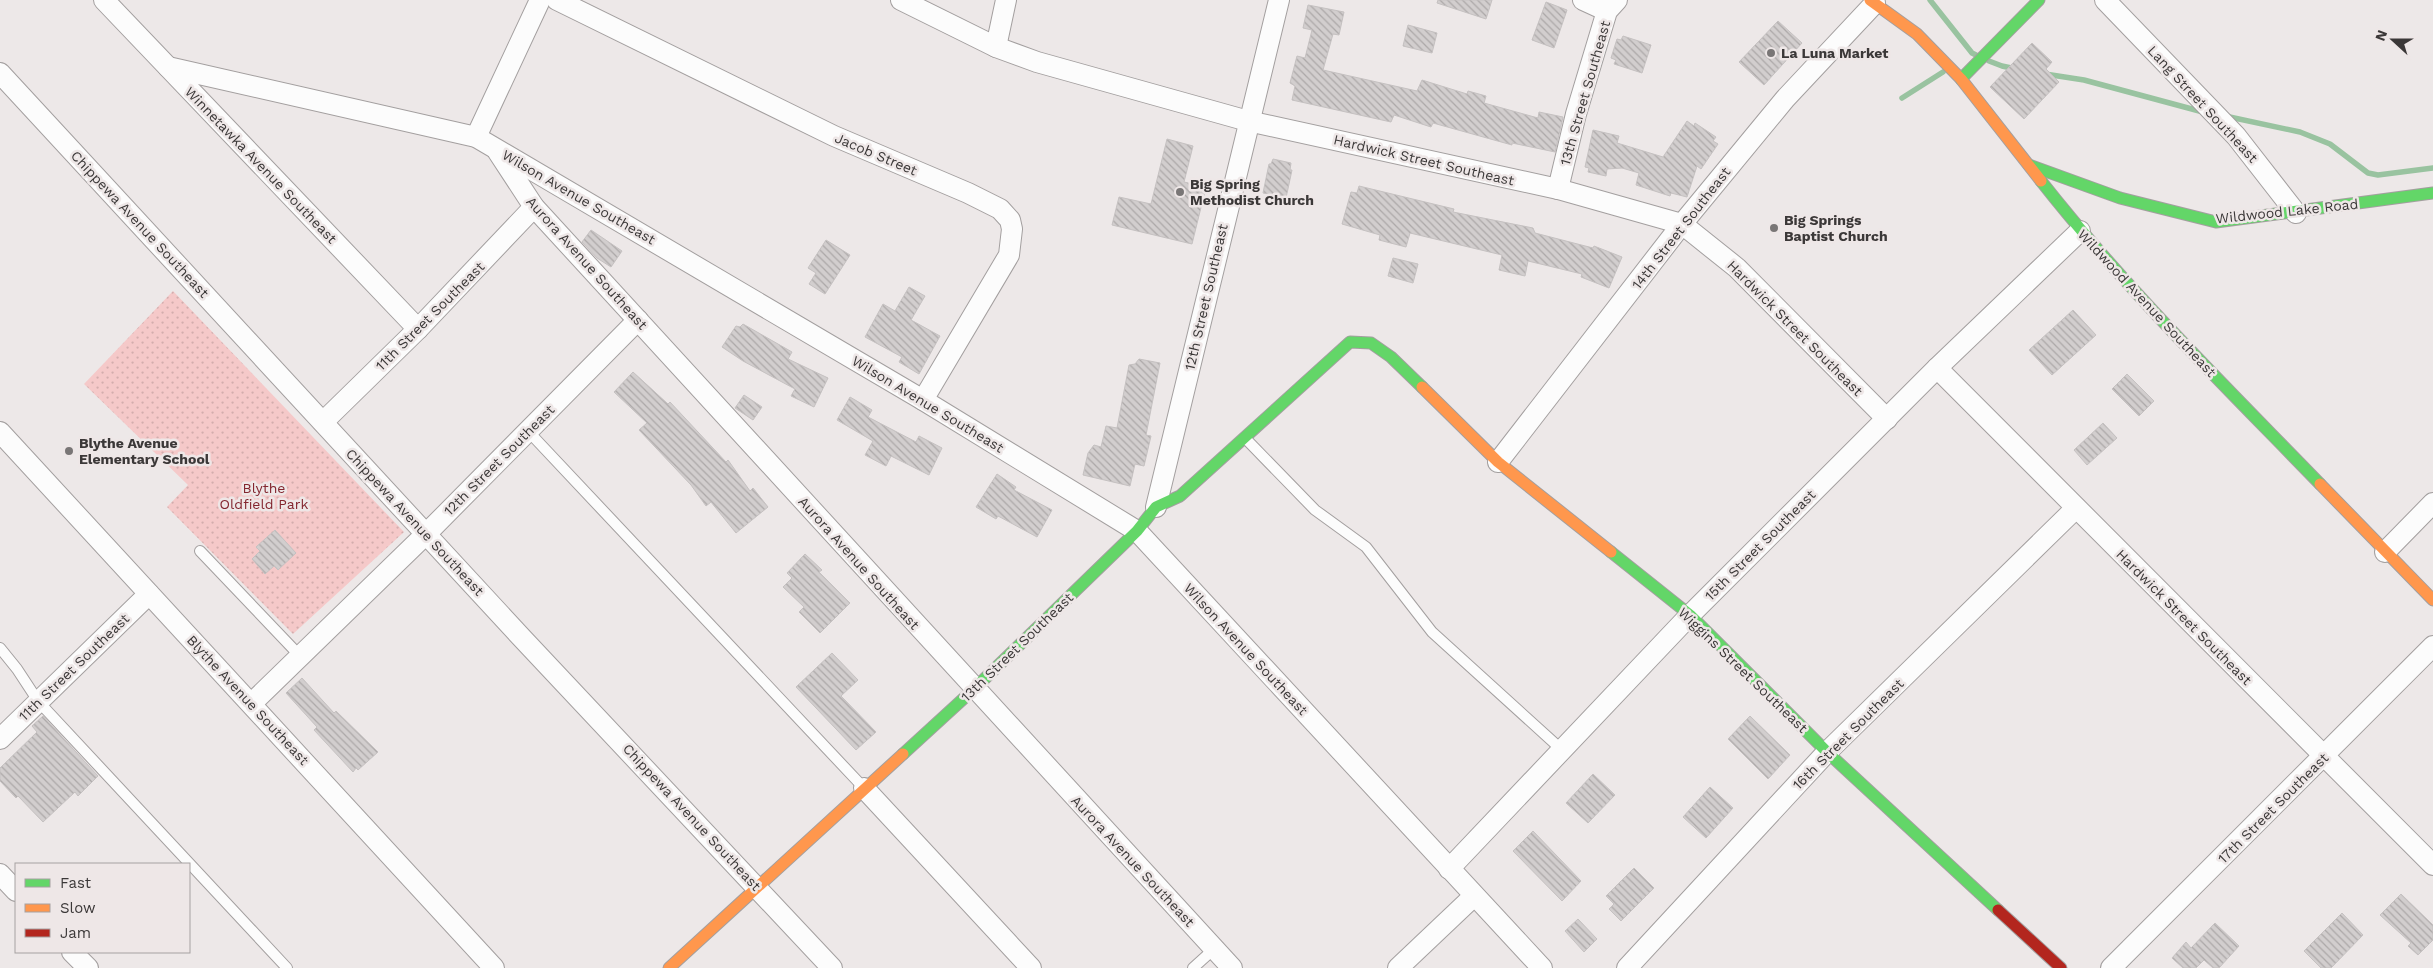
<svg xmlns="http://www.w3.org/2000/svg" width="2433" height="968" font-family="'Work Sans',sans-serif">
<defs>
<pattern id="park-dots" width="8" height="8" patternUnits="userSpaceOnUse" patternTransform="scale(1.25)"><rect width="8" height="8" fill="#f5c9c9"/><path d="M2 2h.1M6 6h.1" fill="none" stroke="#d3adad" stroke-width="1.8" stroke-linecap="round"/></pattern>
<pattern id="building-back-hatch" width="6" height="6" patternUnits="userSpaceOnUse" patternTransform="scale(1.25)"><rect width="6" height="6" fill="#d2cece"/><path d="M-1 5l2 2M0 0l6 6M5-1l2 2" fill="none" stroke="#aca8a8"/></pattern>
</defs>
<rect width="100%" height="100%" fill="#ede8e8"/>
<polygon fill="url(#park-dots)" points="173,291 404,532 293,634 167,507 188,485 84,384"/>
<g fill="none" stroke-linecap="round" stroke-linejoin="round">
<g stroke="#99c3a0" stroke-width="5.5">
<polyline points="1930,0 1972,53 1976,55"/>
<polyline points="1989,61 2002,66 2016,69"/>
<polyline points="2045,74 2084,80 2203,112"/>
<polyline points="1902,98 1943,72"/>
<polyline points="2225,116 2300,132 2330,144 2368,173 2378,175 2433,168"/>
</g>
</g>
<g fill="url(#building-back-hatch)" stroke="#c5c1c1">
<polygon points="1438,0 1492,0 1486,19 1437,3"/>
<polygon points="1546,2 1567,10 1554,48 1532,40"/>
<polygon points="1308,5 1344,12 1339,35 1333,34 1323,70 1417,91 1422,80 1467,94 1468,91 1486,96 1484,103 1538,118 1539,112 1563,117 1555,152 1512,143 1512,145 1433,123 1431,127 1394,115 1391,122 1292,100 1295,86 1290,83 1297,56 1305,58 1312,30 1303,28"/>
<polygon points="1778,21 1802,43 1764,85 1739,62"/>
<polygon points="1408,25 1437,33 1432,53 1403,46"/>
<polygon points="1623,36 1651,45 1642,73 1614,64 1616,60 1611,58 1617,39 1621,40"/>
<polygon points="2032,43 2052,62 2046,69 2059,82 2024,119 1990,87"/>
<polygon points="1687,121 1694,126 1695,123 1716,137 1713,141 1718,144 1701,169 1697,166 1687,197 1671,193 1670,196 1636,185 1639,173 1622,168 1607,169 1606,176 1588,172 1589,168 1585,167 1593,130 1619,136 1617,143 1663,157"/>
<polygon points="1167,139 1193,146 1184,182 1206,187 1192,244 1112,225 1119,197 1151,204"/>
<polygon points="1273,159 1291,163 1290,170 1292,170 1286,198 1263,193 1269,164 1271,164"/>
<polygon points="1359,186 1454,209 1453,212 1533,228 1535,233 1593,248 1594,246 1622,257 1609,288 1581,277 1582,274 1528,261 1525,276 1499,270 1502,255 1410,233 1406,247 1379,240 1380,235 1342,224 1351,192 1357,193"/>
<polygon points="591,230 622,251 611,267 597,258 582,242"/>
<polygon points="826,240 850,255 825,294 809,284 816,273 808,268"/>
<polygon points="1393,258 1418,264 1413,283 1388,276"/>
<polygon points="909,287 925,296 911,320 940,336 919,374 899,362 902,357 865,337 883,304 895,311"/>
<polygon points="2073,310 2096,335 2052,375 2029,350"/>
<polygon points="743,324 792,352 788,359 828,378 814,407 791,396 795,389 743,361 722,347 736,326 740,327"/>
<polygon points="1139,359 1160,363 1146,435 1151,436 1144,466 1135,464 1130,486 1083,475 1088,453 1094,445 1101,447 1106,426 1117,428 1129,365 1135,364"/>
<polygon points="633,372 668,404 670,402 726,462 728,460 750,491 753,488 768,507 736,533 711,502 706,506 691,485 639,430 647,423 614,392"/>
<polygon points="2127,374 2154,401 2139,416 2112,389"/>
<polygon points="744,395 762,407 753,420 735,408"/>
<polygon points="850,397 872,410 868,417 916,442 919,436 942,448 929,475 891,456 886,466 865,455 873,441 837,420"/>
<polygon points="2103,423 2117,438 2087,465 2074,450"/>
<polygon points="997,474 1016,487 1014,490 1052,510 1037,537 998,516 996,519 976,507"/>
<polygon points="275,530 296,553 278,570 274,566 265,574 252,559 260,551 256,547"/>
<polygon points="805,554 822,570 819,572 850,603 820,633 799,612 804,607 783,587 792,578 787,573"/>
<polygon points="832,653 858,680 841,696 876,732 856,750 796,687"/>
<polygon points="302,678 334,713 336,711 378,752 358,770 356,768 353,772 314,730 317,727 286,693"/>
<polygon points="43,716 98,776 78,796 75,792 43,822 18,796 16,798 0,781 0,768 37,732 32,726"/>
<polygon points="1750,716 1790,755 1768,779 1728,739"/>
<polygon points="1593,774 1615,795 1588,823 1566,803"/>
<polygon points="1710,787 1733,808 1706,838 1683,817"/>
<polygon points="1533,831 1581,881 1562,901 1513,851"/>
<polygon points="1634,868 1654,888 1621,921 1609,909 1614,904 1606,896"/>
<polygon points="2401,894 2433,925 2433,940 2418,955 2408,946 2411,943 2380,915"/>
<polygon points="2342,913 2363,935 2331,968 2321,968 2304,951"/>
<polygon points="1578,919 1597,939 1584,952 1565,931"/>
<polygon points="2215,923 2239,946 2219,968 2213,968 2204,960 2196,968 2183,968 2172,958 2186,942 2191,948"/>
</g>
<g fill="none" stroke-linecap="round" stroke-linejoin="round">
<g stroke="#a39f9f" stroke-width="12">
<g id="lane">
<polyline points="528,431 863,787"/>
<polyline points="1245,438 1315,510 1366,547 1432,632 1562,750"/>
<polyline points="200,551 300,656"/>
<polyline points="0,648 17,669 38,701 287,968"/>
<polyline points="1193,968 1214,949"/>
</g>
</g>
<g stroke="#a39f9f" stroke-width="22">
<g id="street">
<polyline points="104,0 418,329"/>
<polyline points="557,0 834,136 968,193 1000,209 1010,220 1012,229 1009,255 923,400"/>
<polyline points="901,0 996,47 1037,62 1248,121 1558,189 1682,224 1737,268 1887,419"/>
<polyline points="1583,0 1607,11"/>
<polyline points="2105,0 2236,136 2296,213"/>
<polyline points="996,47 1006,0"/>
<polyline points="168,67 476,137 923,400 1137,531 1542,968"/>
<polyline points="0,73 521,637 832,968"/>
<polyline points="476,137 540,0"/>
<polyline points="498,152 534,207 1232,968"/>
<polyline points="1558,189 1576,114 1607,11 1617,0"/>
<polyline points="1937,368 2433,865"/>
<polyline points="323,422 418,329 534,207"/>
<polyline points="0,432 494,968"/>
<polyline points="1498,462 1682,224 1785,99 1875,3"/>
<polyline points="1156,507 1279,0"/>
<polyline points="2385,552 2433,503"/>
<polyline points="252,703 427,533 638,320"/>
<polyline points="0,739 149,594"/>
<polyline points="864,788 1031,968"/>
<polyline points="1449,869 1690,615 1937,368 2080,231"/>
<polyline points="0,874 16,891"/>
<polyline points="72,952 88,968"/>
<polyline points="1398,968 1474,896"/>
<polyline points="1627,968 1827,752 2076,508"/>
<polyline points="2111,968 2433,646"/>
</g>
</g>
<g stroke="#a39f9f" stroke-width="13">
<g id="fast">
<polyline points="1961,79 2039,0"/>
<polyline points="2029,165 2120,198 2216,222 2433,193"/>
<path d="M2041,181C2126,289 2225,386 2320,484"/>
<polyline points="1611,552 1690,615 1827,752 1998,910"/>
<polyline points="903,754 974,689 1137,531 1156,507 1180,496 1350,342 1371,343 1391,357 1422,387"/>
</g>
</g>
<g stroke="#a39f9f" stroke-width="13">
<g id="slow">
<polyline points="1870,0 1917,34 1961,79 2041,181"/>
<polyline points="1422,387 1498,462 1611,552"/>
<polyline points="2320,484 2433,600"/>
<polyline points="669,968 903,754"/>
</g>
</g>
<g stroke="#a39f9f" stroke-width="13">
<polyline id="jam" points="1998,910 2061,968"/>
</g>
<use href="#lane" stroke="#fcfcfc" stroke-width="10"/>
<use href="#street" stroke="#fcfcfc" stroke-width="20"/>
<use href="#fast" stroke="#63d668" stroke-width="11"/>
<use href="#slow" stroke="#ff974d" stroke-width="11"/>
<use href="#jam" stroke="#b3261e" stroke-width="11"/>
</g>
<g fill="#797676" stroke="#eee7e7" stroke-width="2">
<circle cx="1771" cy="53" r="5"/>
<circle cx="1180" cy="192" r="5"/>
<circle cx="1774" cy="228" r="5"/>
<circle cx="69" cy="451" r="5"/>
</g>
<g text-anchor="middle" stroke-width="5" stroke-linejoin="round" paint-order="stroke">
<g font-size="14" font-weight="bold" fill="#3b3838" stroke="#eee7e7" text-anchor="start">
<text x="1781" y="58">La Luna Market</text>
<text x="1190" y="189">Big Spring<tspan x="1190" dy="16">Methodist Church</tspan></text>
<text x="1784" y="225">Big Springs<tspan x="1784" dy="16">Baptist Church</tspan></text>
<text x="79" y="448">Blythe Avenue<tspan x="79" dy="16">Elementary School</tspan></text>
</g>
<g font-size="14" fill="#3b3838" stroke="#eee7e7">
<text transform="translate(1585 93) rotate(-74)" y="5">13th Street Southeast</text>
<text transform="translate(2203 104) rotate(47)" y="5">Lang Street Southeast</text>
<text transform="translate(876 154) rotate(23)" y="5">Jacob Street</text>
<text transform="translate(1424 160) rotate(13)" y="5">Hardwick Street Southeast</text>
<text transform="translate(261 165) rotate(46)" y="5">Winnetawka Avenue Southeast</text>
<text transform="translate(579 197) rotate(30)" y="5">Wilson Avenue Southeast</text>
<text transform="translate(2287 211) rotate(-6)" y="5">Wildwood Lake Road</text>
<text transform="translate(140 224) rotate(47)" y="5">Chippewa Avenue Southeast</text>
<text transform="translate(1681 228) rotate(-52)" y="5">14th Street Southeast</text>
<text transform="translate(587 263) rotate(48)" y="5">Aurora Avenue Southeast</text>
<text transform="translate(1206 297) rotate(-77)" y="5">12th Street Southeast</text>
<text transform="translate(2147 303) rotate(47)" y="5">Wildwood Avenue Southeast</text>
<text transform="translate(430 316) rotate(-45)" y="5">11th Street Southeast</text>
<text transform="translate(1795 328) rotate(45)" y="5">Hardwick Street Southeast</text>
<text transform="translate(928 404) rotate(31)" y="5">Wilson Avenue Southeast</text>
<text transform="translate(499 460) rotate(-45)" y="5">12th Street Southeast</text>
<text transform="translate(415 522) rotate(47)" y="5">Chippewa Avenue Southeast</text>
<text transform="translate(1760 545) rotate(-45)" y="5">15th Street Southeast</text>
<text transform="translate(859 563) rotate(48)" y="5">Aurora Avenue Southeast</text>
<text transform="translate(2184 617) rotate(45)" y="5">Hardwick Street Southeast</text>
<text transform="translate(1017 647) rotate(-44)" y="5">13th Street Southeast</text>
<text transform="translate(1246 649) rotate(47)" y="5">Wilson Avenue Southeast</text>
<text transform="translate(74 667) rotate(-44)" y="5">11th Street Southeast</text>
<text transform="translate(1743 670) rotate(44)" y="5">Wiggins Street Southeast</text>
<text transform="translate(248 700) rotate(47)" y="5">Blythe Avenue Southeast</text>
<text transform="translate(1848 734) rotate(-45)" y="5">16th Street Southeast</text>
<text transform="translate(2273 808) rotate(-45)" y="5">17th Street Southeast</text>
<text transform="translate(692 817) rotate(47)" y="5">Chippewa Avenue Southeast</text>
<text transform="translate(1133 861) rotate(47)" y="5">Aurora Avenue Southeast</text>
</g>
<g font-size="14" fill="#83262f" stroke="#eee7e7">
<text x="264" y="493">Blythe<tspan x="264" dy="16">Oldfield Park</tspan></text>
</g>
</g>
<rect x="15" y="863" width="175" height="90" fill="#eee7e7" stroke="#a6a1a1"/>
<rect x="25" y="879" width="25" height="8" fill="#63d668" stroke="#a6a1a1"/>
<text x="60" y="888" font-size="15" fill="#3b3838">Fast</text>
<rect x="25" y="904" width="25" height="8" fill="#ff974d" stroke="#a6a1a1"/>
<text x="60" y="913" font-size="15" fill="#3b3838">Slow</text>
<rect x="25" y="929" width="25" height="8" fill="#b3261e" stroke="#a6a1a1"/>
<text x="60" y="938" font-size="15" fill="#3b3838">Jam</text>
<g transform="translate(2393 40) rotate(291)" stroke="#eee7e7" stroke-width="4" paint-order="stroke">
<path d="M0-4L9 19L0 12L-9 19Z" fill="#3b3838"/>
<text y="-8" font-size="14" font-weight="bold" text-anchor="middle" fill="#3b3838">N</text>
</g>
</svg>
